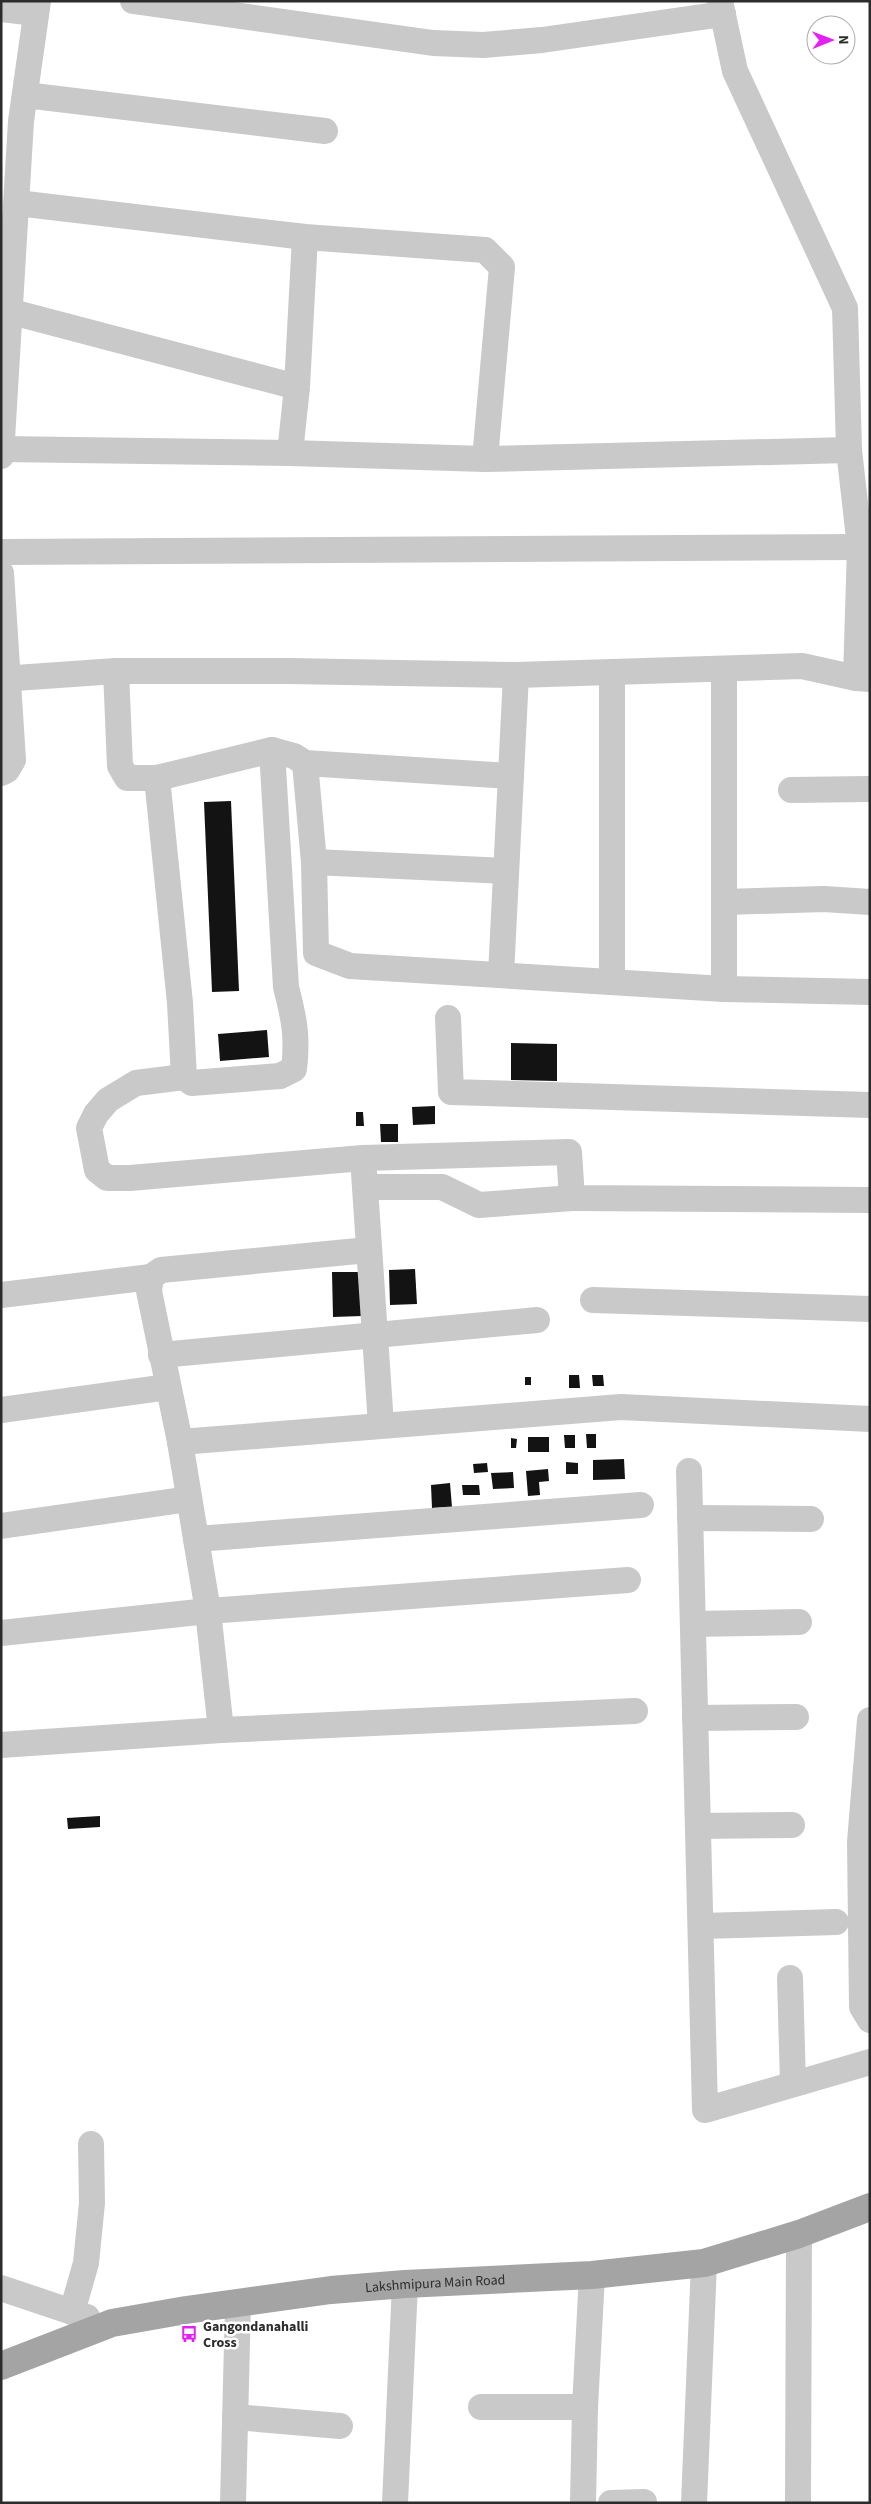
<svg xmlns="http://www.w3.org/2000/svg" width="871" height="2504" font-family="'Source Sans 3',sans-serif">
<rect width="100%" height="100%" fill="#fff"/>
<g fill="#131313">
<polygon points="231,801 239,991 212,992 204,802"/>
<polygon points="267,1030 269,1057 220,1061 218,1034"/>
<polygon points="511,1043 557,1044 557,1081 511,1080"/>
<polygon points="435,1106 435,1124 413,1125 412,1107"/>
<polygon points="356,1112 363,1112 364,1126 356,1126"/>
<polygon points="380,1124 398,1124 398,1142 381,1142"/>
<polygon points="415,1269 417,1304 390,1305 389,1270"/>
<polygon points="332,1272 361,1272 362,1316 333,1317"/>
<polygon points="569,1375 579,1375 580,1388 569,1388"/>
<polygon points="592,1375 603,1375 604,1386 593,1386"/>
<rect x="525" y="1377" width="6" height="8"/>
<polygon points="586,1434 596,1434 596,1448 587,1448"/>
<polygon points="564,1435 575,1435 575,1448 565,1448"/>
<rect x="528" y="1437" width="21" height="15"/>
<polygon points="511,1438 517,1439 516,1448 511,1448"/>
<polygon points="624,1459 625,1479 593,1480 593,1460"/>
<polygon points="566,1462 578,1463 578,1474 566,1474"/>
<polygon points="487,1463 488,1472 474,1473 473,1464"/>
<polygon points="548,1469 549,1481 539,1482 540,1495 528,1496 526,1471"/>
<polygon points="513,1472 514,1488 493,1489 491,1473"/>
<polygon points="450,1483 452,1507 432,1508 431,1485"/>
<polygon points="462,1485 479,1485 480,1495 463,1495"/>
<polygon points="100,1816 100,1827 68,1829 67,1818"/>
</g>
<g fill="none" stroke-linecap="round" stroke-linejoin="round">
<g stroke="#c9c9c9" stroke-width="26">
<polyline points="133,1 433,43 483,45 542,40 723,14"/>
<polyline points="720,1 735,71 845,308 849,450 860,547 856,678 870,679"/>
<polyline points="1,9 36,13"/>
<polyline points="25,95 325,131"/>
<polyline points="17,203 305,237 485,250 502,267 485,459"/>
<polyline points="1,309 297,387"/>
<polyline points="1,449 290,453 485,459 849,450"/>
<polyline points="290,453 297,387 305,237"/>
<polyline points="1,456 21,121 38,1"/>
<polyline points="1,552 860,547"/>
<polyline points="1,573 13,760 7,770 1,773"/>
<polyline points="724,669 724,989"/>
<polyline points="116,671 120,766 127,778 157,778 272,750 294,756 305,763 511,776"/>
<polyline points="1,679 116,671 289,671 516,675 802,666 856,678"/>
<polyline points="305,763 314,862 316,953 350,966 724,989 870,992"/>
<path d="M157,778L180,1003L184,1077L192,1083L280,1076L294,1069C298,1037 294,1018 286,987L272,750"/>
<polyline points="791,790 870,789"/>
<polyline points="314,862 506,871"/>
<polyline points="725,902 824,899 870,902"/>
<polyline points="501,975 516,675"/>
<polyline points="612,982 612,672"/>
<polyline points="448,1018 451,1092 870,1105"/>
<polyline points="184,1077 136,1083 108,1100 96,1114 89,1128 97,1170 107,1178 130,1178 363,1158"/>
<polyline points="365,1187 442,1187 479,1205 572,1198"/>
<polyline points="1,1295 151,1277"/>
<polyline points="593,1300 870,1309"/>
<polyline points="161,1355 537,1320"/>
<polyline points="1,1410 168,1387"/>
<polyline points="381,1425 363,1158 569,1152 572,1198 870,1200"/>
<polyline points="180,1442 621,1407 870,1419"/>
<polyline points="689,1471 705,2110 870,2062"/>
<polyline points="690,1518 811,1519"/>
<polyline points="1,1526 189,1499"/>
<polyline points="196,1539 641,1505"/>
<polyline points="693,1624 799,1622"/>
<polyline points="1,1633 208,1611 628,1580"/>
<polyline points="695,1718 796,1717"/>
<polyline points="870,1720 860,1842 862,2007 870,2020"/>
<polyline points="221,1730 208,1611 196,1539 180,1442 149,1291 151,1277 161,1270 368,1250"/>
<polyline points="1,1745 221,1730 635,1711"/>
<polyline points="698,1826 792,1825"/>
<polyline points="701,1926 836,1922"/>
<polyline points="790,1978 793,2084"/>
<polyline points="1,2288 87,2317"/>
<polyline points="72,2312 86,2263 92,2203 91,2144"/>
<polyline points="481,2407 585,2407"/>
<polyline points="235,2417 340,2426"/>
<polyline points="233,2503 238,2303"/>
<polyline points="395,2503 405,2284"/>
<polyline points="583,2503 585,2407 592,2275"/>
<polyline points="611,2503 644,2502"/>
<polyline points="694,2503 704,2263"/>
<polyline points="798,2503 799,2234"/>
</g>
<path stroke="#a4a4a4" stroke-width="28" id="s1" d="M1,2366L112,2323L186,2310L331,2290L405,2284L592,2275L704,2263L799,2234L870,2207"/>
</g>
<defs>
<g id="bus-bare" transform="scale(1.35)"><path d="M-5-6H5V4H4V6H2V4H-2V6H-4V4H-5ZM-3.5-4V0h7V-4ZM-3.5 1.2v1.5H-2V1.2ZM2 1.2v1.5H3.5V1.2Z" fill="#e420f2" stroke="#fff" stroke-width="2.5" paint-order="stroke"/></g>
</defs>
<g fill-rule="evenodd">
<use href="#bus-bare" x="189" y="2334"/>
</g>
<g text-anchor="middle" stroke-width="5" stroke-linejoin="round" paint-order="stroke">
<g font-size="14" fill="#2c2c2c" stroke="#fff">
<text dy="5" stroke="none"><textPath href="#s1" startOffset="445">Lakshmipura Main Road</textPath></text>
</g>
<g font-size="14" font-weight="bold" fill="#2c2c2c" stroke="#fff" text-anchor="start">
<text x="203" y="2331">Gangondanahalli<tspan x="203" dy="16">Cross</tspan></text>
</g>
</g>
<rect width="871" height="2504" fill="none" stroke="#2c2c2c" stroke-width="5"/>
<g transform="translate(831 40) rotate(89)"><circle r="24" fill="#ffffff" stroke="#ababab"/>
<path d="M0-4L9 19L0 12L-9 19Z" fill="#e420f2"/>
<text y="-8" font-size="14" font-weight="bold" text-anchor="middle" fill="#2c2c2c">N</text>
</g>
</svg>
